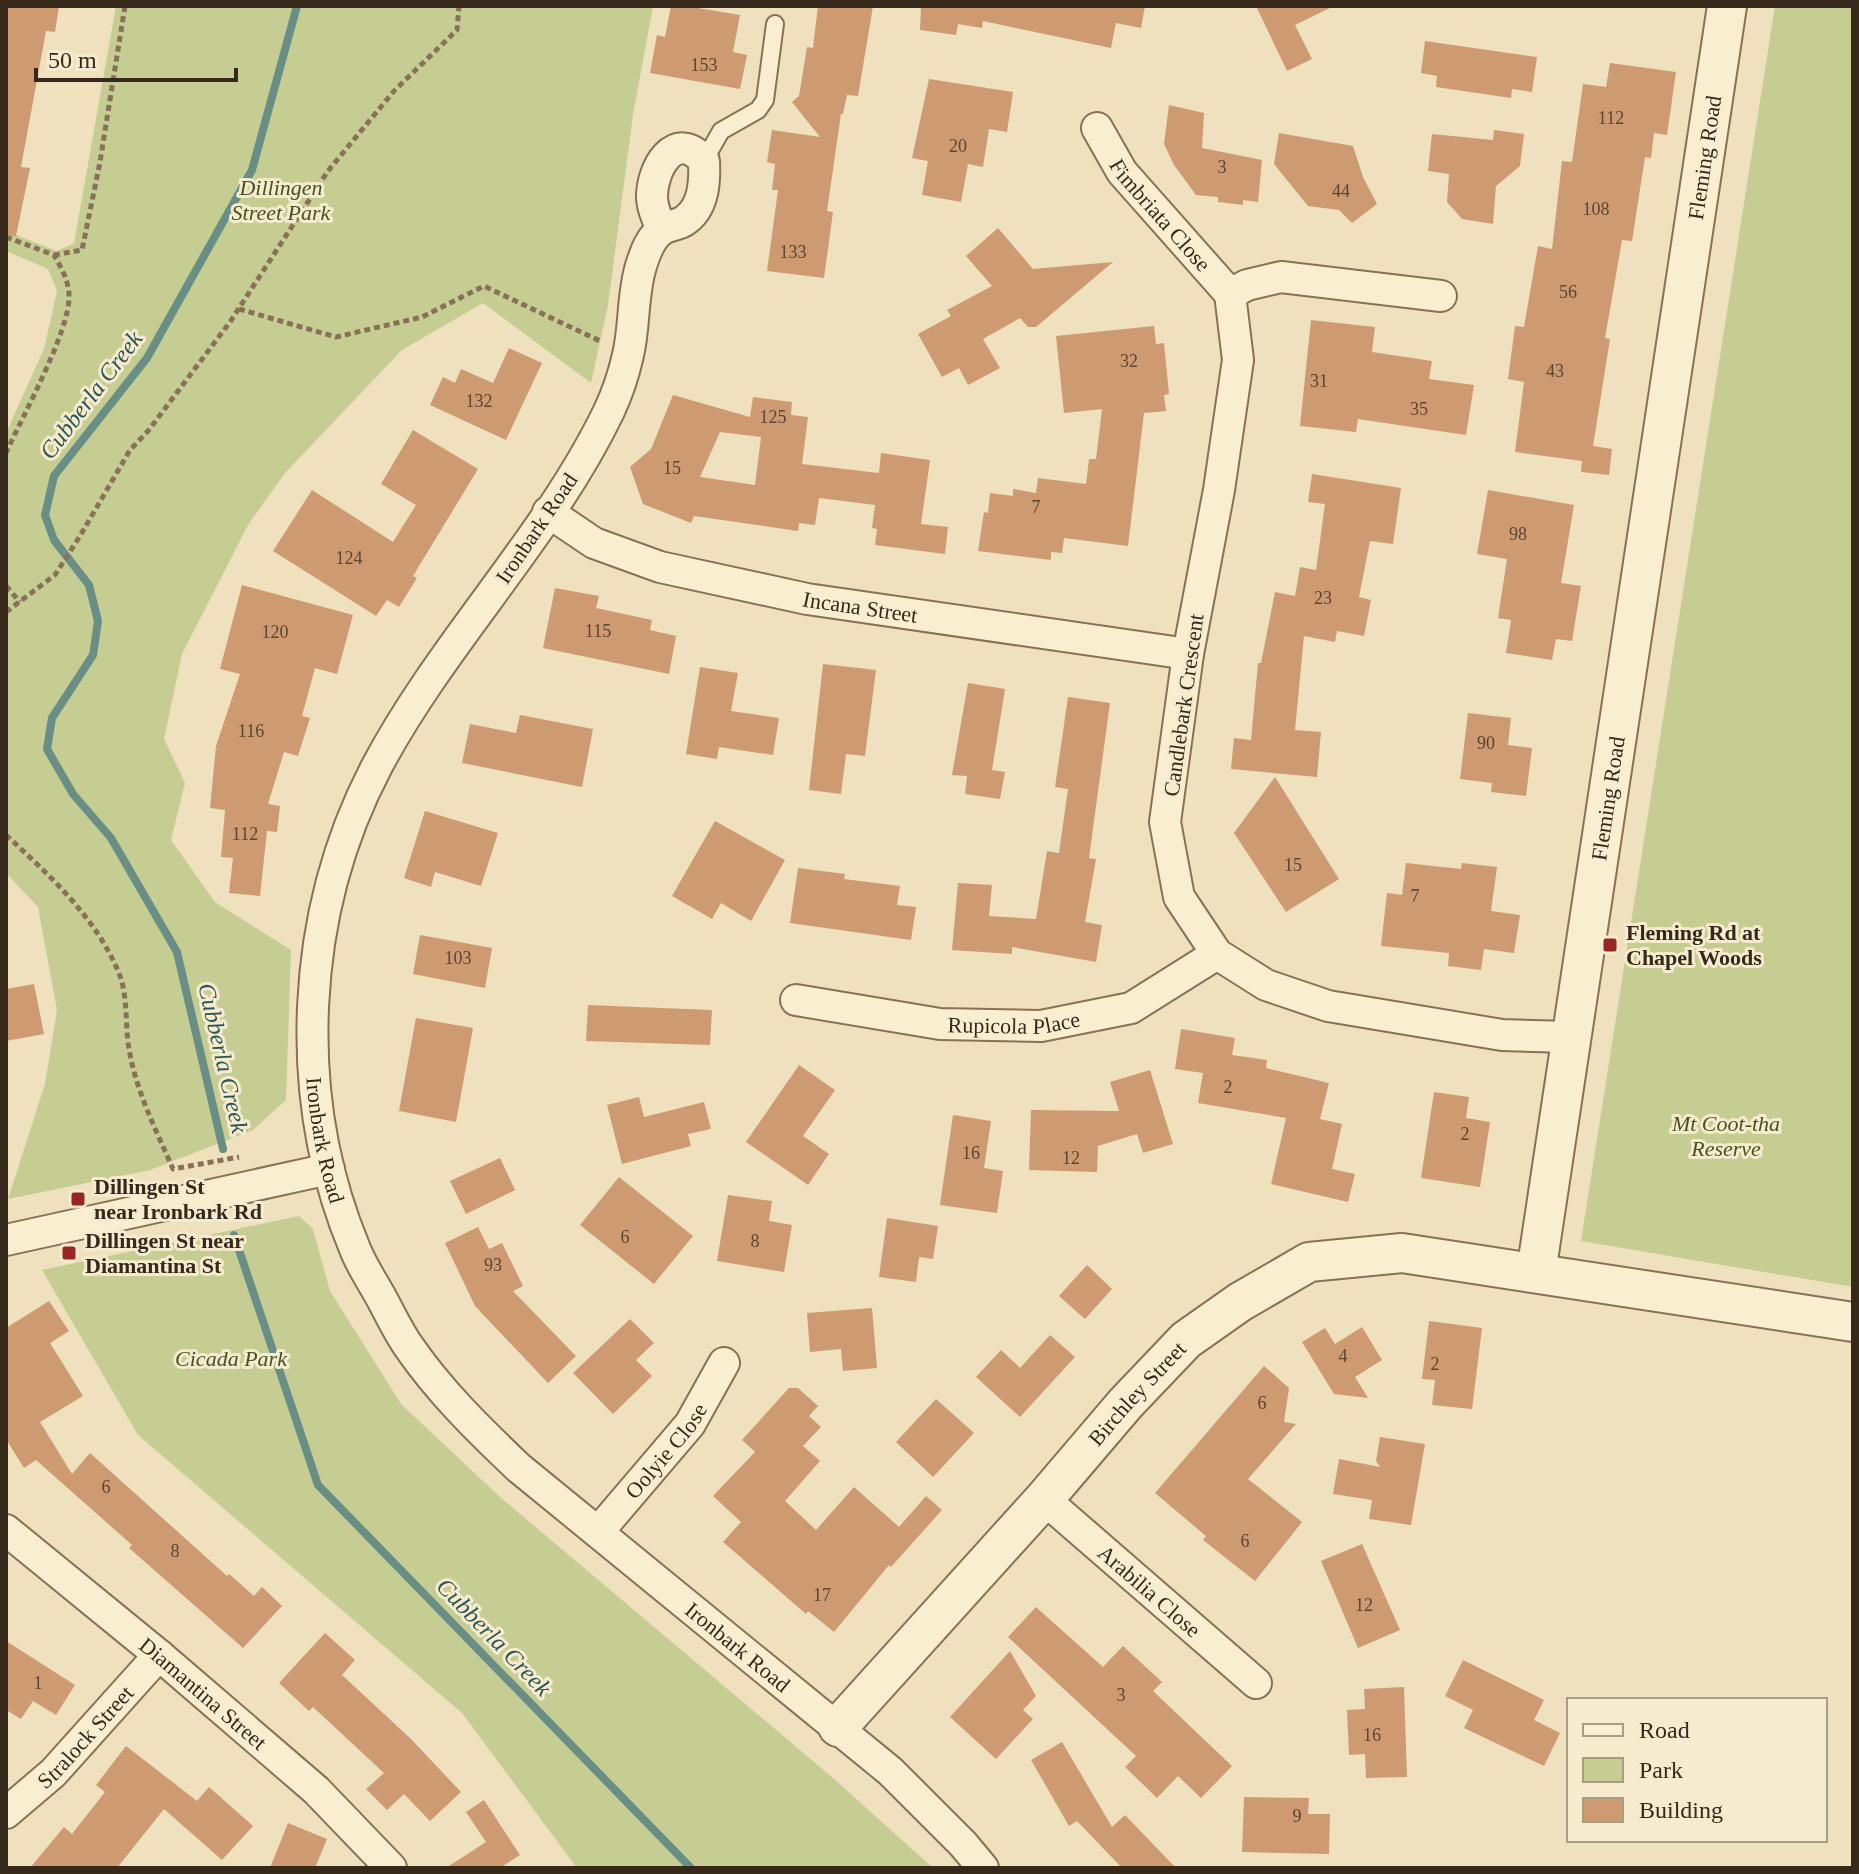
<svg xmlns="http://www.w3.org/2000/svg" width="1859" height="1874" font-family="'Times New Roman',serif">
<rect width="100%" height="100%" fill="#efe1be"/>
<g fill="#c5cd92">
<polygon points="116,6 653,6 633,115 608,305 591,383 483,303 402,350 285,473 248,525 182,654 164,739 185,783 171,840 215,902 291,950 286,1100 253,1130 150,1170 8,1199 45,1084 57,1010 38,907 6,873 6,433 44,349 57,291 48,269 6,251 6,231 57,251 74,243"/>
<polygon points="1775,6 1853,6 1853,1287 1581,1241"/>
<polygon points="299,1216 313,1229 330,1291 401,1404 500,1497 833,1778 933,1868 577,1868 462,1713 138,1435 42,1270"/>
</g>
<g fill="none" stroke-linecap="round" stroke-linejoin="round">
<g stroke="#698e85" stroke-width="8">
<polyline points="223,1149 177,952 111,838 73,794 47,749 52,718 93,655 98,621 89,585 54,540 45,515 54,476 147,358 252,170 297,6"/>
<polyline points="234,1235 318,1485 691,1868"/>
</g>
</g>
<g fill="#ce9a72" fill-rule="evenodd">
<polygon points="6,6 59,6 55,32 46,31 21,167 30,168 16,236 6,235"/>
<polygon points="671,6 686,6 740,15 733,52 747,55 740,89 650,73 657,35 665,37"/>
<polygon points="818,6 873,6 858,96 847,95 843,114 841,114 827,211 833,212 824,278 767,271 778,190 772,190 775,164 767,162 772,130 820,137 792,102 799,96 807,47 813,48"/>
<polygon points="921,6 1145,6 1141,28 1116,23 1111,48 983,21 982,28 958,24 956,35 920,30"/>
<polygon points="1256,6 1334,6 1295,25 1312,59 1287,71"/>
<polygon points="1425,41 1537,57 1532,92 1512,89 1511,98 1436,87 1437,76 1421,73"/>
<polygon points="1610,63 1676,72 1667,135 1654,133 1651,158 1645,157 1632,241 1622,240 1605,338 1610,339 1593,446 1612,449 1609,475 1581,472 1582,461 1515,452 1524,382 1508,379 1515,326 1524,327 1538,246 1552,249 1562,161 1572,162 1583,84 1606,87"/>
<polygon points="929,79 1013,92 1007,132 989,129 983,167 968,164 961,202 922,195 928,161 912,158"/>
<polygon points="1169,105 1204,113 1202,148 1262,160 1258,202 1243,200 1243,205 1218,202 1218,197 1196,195 1174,165 1164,144"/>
<polygon points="1494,130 1524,134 1520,166 1496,186 1493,224 1462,219 1447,202 1449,174 1428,171 1432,134 1493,140"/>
<polygon points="1279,133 1353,146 1363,177 1377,204 1352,223 1339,210 1308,206 1274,164"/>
<polygon points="998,228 1033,269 1113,262 1036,327 1028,327 1020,318 983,339 1000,368 968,385 959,368 942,377 918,334 951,316 947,310 992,286 966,256"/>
<polygon points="1311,320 1375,327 1372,352 1432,361 1429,379 1474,385 1466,435 1358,419 1356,432 1300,426"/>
<polygon points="1154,326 1156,344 1164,343 1169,394 1164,395 1166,411 1144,413 1128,546 1064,538 1062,553 1051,552 1051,560 978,551 984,512 988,513 990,493 1013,496 1013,489 1036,493 1038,478 1086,484 1089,459 1096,459 1102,409 1064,413 1056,336"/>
<polygon points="509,348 542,363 506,440 430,405 443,377 455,383 461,369 493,383"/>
<path d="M673,395L750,417L753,397L792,402L791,415L808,417L802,464L879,473L881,453L930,460L921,524L948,527L945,554L875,545L877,529L872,528L875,505L819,498L815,525L799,523L798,531L694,516L691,523L643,504L630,467L651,449ZM720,432L761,437L755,485L700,477Z"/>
<polygon points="413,430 478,469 413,576 417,578 399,607 387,600 376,616 273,551 312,490 393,542 416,505 381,484"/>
<polygon points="1312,474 1401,488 1393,544 1370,541 1359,597 1371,600 1364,636 1337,631 1335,642 1304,636 1295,730 1321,732 1317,777 1231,769 1234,738 1251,740 1258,663 1261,663 1275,592 1295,596 1300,567 1316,570 1325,504 1308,502"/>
<polygon points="1488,490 1574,505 1561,583 1581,586 1572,641 1556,639 1552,660 1506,653 1511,620 1498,618 1507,559 1477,554"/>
<polygon points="242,585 353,615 337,674 315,668 302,716 310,718 298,756 284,752 268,804 280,806 277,832 267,831 260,896 229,893 233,858 221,857 225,810 210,808 216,746 240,674 220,669"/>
<polygon points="555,588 599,596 596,608 652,620 650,630 676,636 669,674 543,648"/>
<polygon points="823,664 876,670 865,756 846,754 841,794 809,790"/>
<polygon points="700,667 738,673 731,711 779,718 773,755 719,747 717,759 686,754"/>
<polygon points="968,683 1005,689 992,770 1005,772 1000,799 965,794 967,776 952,775"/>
<polygon points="1068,697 1110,703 1089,858 1096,859 1085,922 1102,925 1096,962 1012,947 1012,954 952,950 958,883 992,885 989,916 1036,919 1047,851 1059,853 1068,789 1055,787"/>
<polygon points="1468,713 1511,718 1508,745 1532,748 1526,796 1491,792 1492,783 1460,779"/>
<polygon points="520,715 593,729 582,787 462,763 470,724 516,733"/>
<polygon points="1275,777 1339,879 1286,912 1234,833"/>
<polygon points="425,811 498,833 481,886 435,872 431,887 404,878"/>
<polygon points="715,821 785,860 751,921 721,903 712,919 672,896"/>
<polygon points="1406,863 1461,869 1462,863 1497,867 1491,911 1520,915 1514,953 1484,949 1481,970 1448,966 1449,953 1381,946 1387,893 1402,895"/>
<polygon points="798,868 845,874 844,879 900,886 897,905 916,907 911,940 790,923"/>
<polygon points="420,935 492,948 485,988 413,974"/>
<polygon points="34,984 44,1034 6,1041 6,989"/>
<polygon points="588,1005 712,1010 710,1045 586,1041"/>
<polygon points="416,1018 473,1028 456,1122 399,1111"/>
<polygon points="1181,1029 1235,1038 1232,1055 1267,1060 1266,1068 1329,1083 1320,1119 1342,1124 1332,1169 1355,1174 1348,1202 1271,1184 1286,1118 1198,1103 1203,1073 1175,1069"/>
<polygon points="799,1065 835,1090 803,1136 829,1154 808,1185 746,1142"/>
<polygon points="1150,1070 1173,1144 1143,1153 1137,1134 1098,1146 1097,1172 1029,1170 1031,1110 1119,1111 1110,1082"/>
<polygon points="1434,1092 1469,1097 1466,1118 1490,1122 1480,1187 1421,1178"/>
<polygon points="639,1097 644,1117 704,1102 711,1129 688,1134 691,1146 622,1164 607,1105"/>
<polygon points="953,1115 991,1121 984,1168 1003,1171 997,1213 940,1205"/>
<polygon points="500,1158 515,1190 466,1214 450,1181"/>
<polygon points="619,1177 693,1236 654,1284 580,1225"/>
<polygon points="728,1195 772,1201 769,1221 792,1225 784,1272 717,1261"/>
<polygon points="887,1218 938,1226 933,1259 919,1257 916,1282 879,1277"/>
<polygon points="478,1227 489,1249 502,1243 523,1286 513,1291 576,1356 548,1383 475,1306 445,1243"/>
<polygon points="1087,1265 1112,1289 1085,1319 1059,1296"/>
<polygon points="49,1301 69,1331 50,1343 83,1396 40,1422 72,1474 90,1453 227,1576 229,1574 254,1596 262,1587 282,1606 243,1648 129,1548 132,1545 36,1460 24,1468 6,1439 6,1328"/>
<polygon points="872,1308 877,1368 843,1371 841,1349 810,1352 807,1313"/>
<polygon points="630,1319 654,1343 636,1360 652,1376 613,1414 573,1373"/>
<polygon points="1429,1321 1482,1328 1472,1409 1432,1405 1435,1380 1422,1379"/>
<polygon points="1362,1327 1382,1360 1355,1377 1368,1398 1334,1394 1302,1342 1325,1328 1335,1344"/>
<polygon points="1050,1335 1075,1357 1020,1417 976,1377 1001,1350 1020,1368"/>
<polygon points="1264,1366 1289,1388 1284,1422 1296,1424 1248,1479 1302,1522 1255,1581 1203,1540 1206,1536 1155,1493"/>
<polygon points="789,1388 798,1388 818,1406 809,1416 821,1427 803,1446 820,1461 785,1501 816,1530 854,1487 899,1527 926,1496 942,1510 891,1567 889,1565 834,1632 808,1611 806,1614 723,1542 741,1522 713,1496 755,1452 742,1440"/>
<polygon points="936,1399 974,1433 933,1477 896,1442"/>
<polygon points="1380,1437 1425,1444 1411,1525 1369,1519 1372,1500 1333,1494 1339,1459 1380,1467 1376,1461"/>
<polygon points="1362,1544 1400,1630 1358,1648 1321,1561"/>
<polygon points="1036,1607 1103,1667 1123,1646 1162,1682 1153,1691 1232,1766 1201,1798 1178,1776 1157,1798 1125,1767 1136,1756 1008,1637"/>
<polygon points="325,1633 355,1660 342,1675 411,1739 461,1792 430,1821 404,1794 387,1810 366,1789 384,1773 313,1707 309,1711 279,1683"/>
<polygon points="6,1641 75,1685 56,1715 33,1701 21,1719 6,1710"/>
<polygon points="1010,1651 1036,1696 1023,1710 1033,1719 996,1759 950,1717"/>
<polygon points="1463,1660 1544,1700 1534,1720 1560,1733 1544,1766 1464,1728 1473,1710 1445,1696"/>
<polygon points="1404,1687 1407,1777 1366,1778 1365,1754 1349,1755 1347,1710 1365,1709 1364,1689"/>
<polygon points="1062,1742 1112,1827 1125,1815 1176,1868 1122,1868 1077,1821 1069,1826 1031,1760"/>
<polygon points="126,1746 197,1801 209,1787 253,1826 222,1860 164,1809 117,1868 30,1868 64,1827 72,1834 105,1792 96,1785"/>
<polygon points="1244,1797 1309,1798 1308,1814 1330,1814 1329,1854 1242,1852"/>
<polygon points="484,1800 520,1855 500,1868 446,1868 486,1842 466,1812"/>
<polygon points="288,1823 327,1839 315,1868 270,1868"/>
</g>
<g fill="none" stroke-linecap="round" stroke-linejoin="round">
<g stroke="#887156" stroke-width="20">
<polyline id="service" points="704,161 721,131 758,110 765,100 775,24"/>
</g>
<g stroke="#887156" stroke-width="34">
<g id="minor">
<path id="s1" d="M1097,128L1122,172L1230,294"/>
<path id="s2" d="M662,229C657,219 653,210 652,199C651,169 675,127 704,161C705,182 704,208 684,221C678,225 670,225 663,229C651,236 645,253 641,266C632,295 635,326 628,355C624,373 617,394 609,411C549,536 442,643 377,766C300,912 291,1096 355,1249C362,1267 374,1284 383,1301C391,1316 399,1333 409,1347C440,1392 479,1430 519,1468L890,1771L963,1844L983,1868"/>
<polyline points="1441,296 1281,277 1247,285 1230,294 1238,360 1219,490 1188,654 1165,822 1179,897 1217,954 1266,985 1328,1006 1502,1035 1570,1037"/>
<path id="s3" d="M548,512L594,543L660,567L807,599L1188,654"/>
<path id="s4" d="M796,1000L940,1024L1041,1026L1131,1008L1217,954"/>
<polyline points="6,1240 329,1169"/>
<path id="s5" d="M1044,1499L1256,1683"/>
<path id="s6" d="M6,1530L159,1655L316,1790L391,1868"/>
<path id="s7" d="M598,1532L690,1424L724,1363"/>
<path id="s8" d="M6,1813L53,1773L159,1655"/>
</g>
</g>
<g stroke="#887156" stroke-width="42">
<g id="tertiary">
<path id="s9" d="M1536,1273L1727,6"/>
<path id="s10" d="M838,1727L1044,1499L1125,1404L1186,1340L1240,1302L1309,1262L1402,1253L1853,1322"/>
</g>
</g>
<g stroke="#887156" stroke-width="5" stroke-dasharray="6 4" stroke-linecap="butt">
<path d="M6,237L54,255C61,267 69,281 69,296C70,331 22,417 6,453"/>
<polyline points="54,255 82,250 100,162 125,6"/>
<polyline points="239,309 336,337 422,317 484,286 602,342"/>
<polyline points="6,586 20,602"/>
<polyline points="6,612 55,575 80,536 130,450 148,431 230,322 328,171 394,91 457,30 459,6"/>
<path d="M6,835C49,875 98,919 120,976C128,998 125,1026 129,1049C136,1091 156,1130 173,1169L239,1157"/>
</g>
<use href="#service" stroke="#faeed1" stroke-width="16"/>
<use href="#minor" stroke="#faeed1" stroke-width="30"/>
<use href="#tertiary" stroke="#faeed1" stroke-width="38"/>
</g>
<g fill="#982624" stroke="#f6ebce" stroke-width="3">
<rect x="1602" y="937" width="16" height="16" rx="4"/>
<rect x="70" y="1191" width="16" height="16" rx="4"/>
<rect x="61" y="1245" width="16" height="16" rx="4"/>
</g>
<g text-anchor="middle" stroke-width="6" stroke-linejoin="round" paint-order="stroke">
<g font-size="18" fill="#5c4531">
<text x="704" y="71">153</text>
<text x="1611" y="124">112</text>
<text x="958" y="152">20</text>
<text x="1222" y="173">3</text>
<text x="1341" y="197">44</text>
<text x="1596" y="215">108</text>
<text x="793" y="258">133</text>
<text x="1568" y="298">56</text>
<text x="1129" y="367">32</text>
<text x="1555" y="377">43</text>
<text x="1319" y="387">31</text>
<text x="479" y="407">132</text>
<text x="1419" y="415">35</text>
<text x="773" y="423">125</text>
<text x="672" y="474">15</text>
<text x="1036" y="513">7</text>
<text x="1518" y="540">98</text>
<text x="349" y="564">124</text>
<text x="1323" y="604">23</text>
<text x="598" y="637">115</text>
<text x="275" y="638">120</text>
<text x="251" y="737">116</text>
<text x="1486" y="749">90</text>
<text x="245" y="840">112</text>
<text x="1293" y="871">15</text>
<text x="1415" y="902">7</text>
<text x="458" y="964">103</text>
<text x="1228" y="1093">2</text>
<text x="1465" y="1140">2</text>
<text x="971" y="1159">16</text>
<text x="1071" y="1164">12</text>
<text x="625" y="1243">6</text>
<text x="755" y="1247">8</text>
<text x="493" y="1271">93</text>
<text x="1343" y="1362">4</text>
<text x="1435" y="1370">2</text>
<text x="1262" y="1409">6</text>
<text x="106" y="1493">6</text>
<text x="1245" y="1547">6</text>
<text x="175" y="1557">8</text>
<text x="822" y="1601">17</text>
<text x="1364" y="1611">12</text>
<text x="38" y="1689">1</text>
<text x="1121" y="1701">3</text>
<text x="1372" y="1741">16</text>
<text x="1297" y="1822">9</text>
</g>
<g font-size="22" fill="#36291b" stroke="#f6ebce">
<text dy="8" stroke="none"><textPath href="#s9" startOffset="1128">Fleming Road</textPath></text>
<text dy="8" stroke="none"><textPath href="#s1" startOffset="108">Fimbriata Close</textPath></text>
<text transform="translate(536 528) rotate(-56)" y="8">Ironbark Road</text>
<text dy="8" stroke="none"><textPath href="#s3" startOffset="330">Incana Street</textPath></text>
<text transform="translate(1183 705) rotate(-82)" y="8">Candlebark Crescent</text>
<text dy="8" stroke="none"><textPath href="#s9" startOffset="480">Fleming Road</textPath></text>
<text dy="8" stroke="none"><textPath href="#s4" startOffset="220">Rupicola Place</textPath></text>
<text dy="8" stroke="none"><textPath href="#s2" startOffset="1214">Ironbark Road</textPath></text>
<text dy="8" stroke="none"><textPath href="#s10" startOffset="448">Birchley Street</textPath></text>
<text dy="8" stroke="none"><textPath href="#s7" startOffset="106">Oolyie Close</textPath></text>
<text dy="8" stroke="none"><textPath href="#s5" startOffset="140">Arabilia Close</textPath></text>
<text dy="8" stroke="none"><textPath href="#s2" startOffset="1886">Ironbark Road</textPath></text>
<text dy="8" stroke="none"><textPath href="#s6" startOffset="256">Diamantina Street</textPath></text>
<text dy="8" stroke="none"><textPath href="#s8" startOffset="110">Stralock Street</textPath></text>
</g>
<g font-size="22" font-style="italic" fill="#465321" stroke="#f6ebce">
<text x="281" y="195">Dillingen<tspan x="281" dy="25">Street Park</tspan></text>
<text x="1726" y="1131">Mt Coot-tha<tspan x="1726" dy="25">Reserve</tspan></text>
<text x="231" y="1366">Cicada Park</text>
</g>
<g font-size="22" font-weight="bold" fill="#36291b" stroke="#f6ebce" text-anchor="start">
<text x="1626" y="940">Fleming Rd at<tspan x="1626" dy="25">Chapel Woods</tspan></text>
<text x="94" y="1194">Dillingen St<tspan x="94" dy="25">near Ironbark Rd</tspan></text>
<text x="85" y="1248">Dillingen St near<tspan x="85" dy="25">Diamantina St</tspan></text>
</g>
<g font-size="24" font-style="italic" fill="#2a5755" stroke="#f6ebce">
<text transform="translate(91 395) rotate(-53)" y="8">Cubberla Creek</text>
<text transform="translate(223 1058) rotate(77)" y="8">Cubberla Creek</text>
<text transform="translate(494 1637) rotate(46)" y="8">Cubberla Creek</text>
</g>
</g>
<rect width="1859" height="1874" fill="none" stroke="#36291b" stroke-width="16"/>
<rect x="1567" y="1698" width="260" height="144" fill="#f6ebce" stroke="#a99d86" stroke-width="2"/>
<rect x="1583" y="1724" width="40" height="12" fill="#faeed1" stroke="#a99d86" stroke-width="2"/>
<text x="1639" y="1738" font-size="24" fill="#36291b">Road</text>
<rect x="1583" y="1758" width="40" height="24" fill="#c5cd92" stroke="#a99d86" stroke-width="2"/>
<text x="1639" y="1778" font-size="24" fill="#36291b">Park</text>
<rect x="1583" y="1798" width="40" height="24" fill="#ce9a72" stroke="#a99d86" stroke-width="2"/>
<text x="1639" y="1818" font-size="24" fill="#36291b">Building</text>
<path d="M36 68v12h200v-12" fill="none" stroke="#36291b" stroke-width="4"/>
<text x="48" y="68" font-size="24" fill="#36291b" stroke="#f6ebce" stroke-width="6" paint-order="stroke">50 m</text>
</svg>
